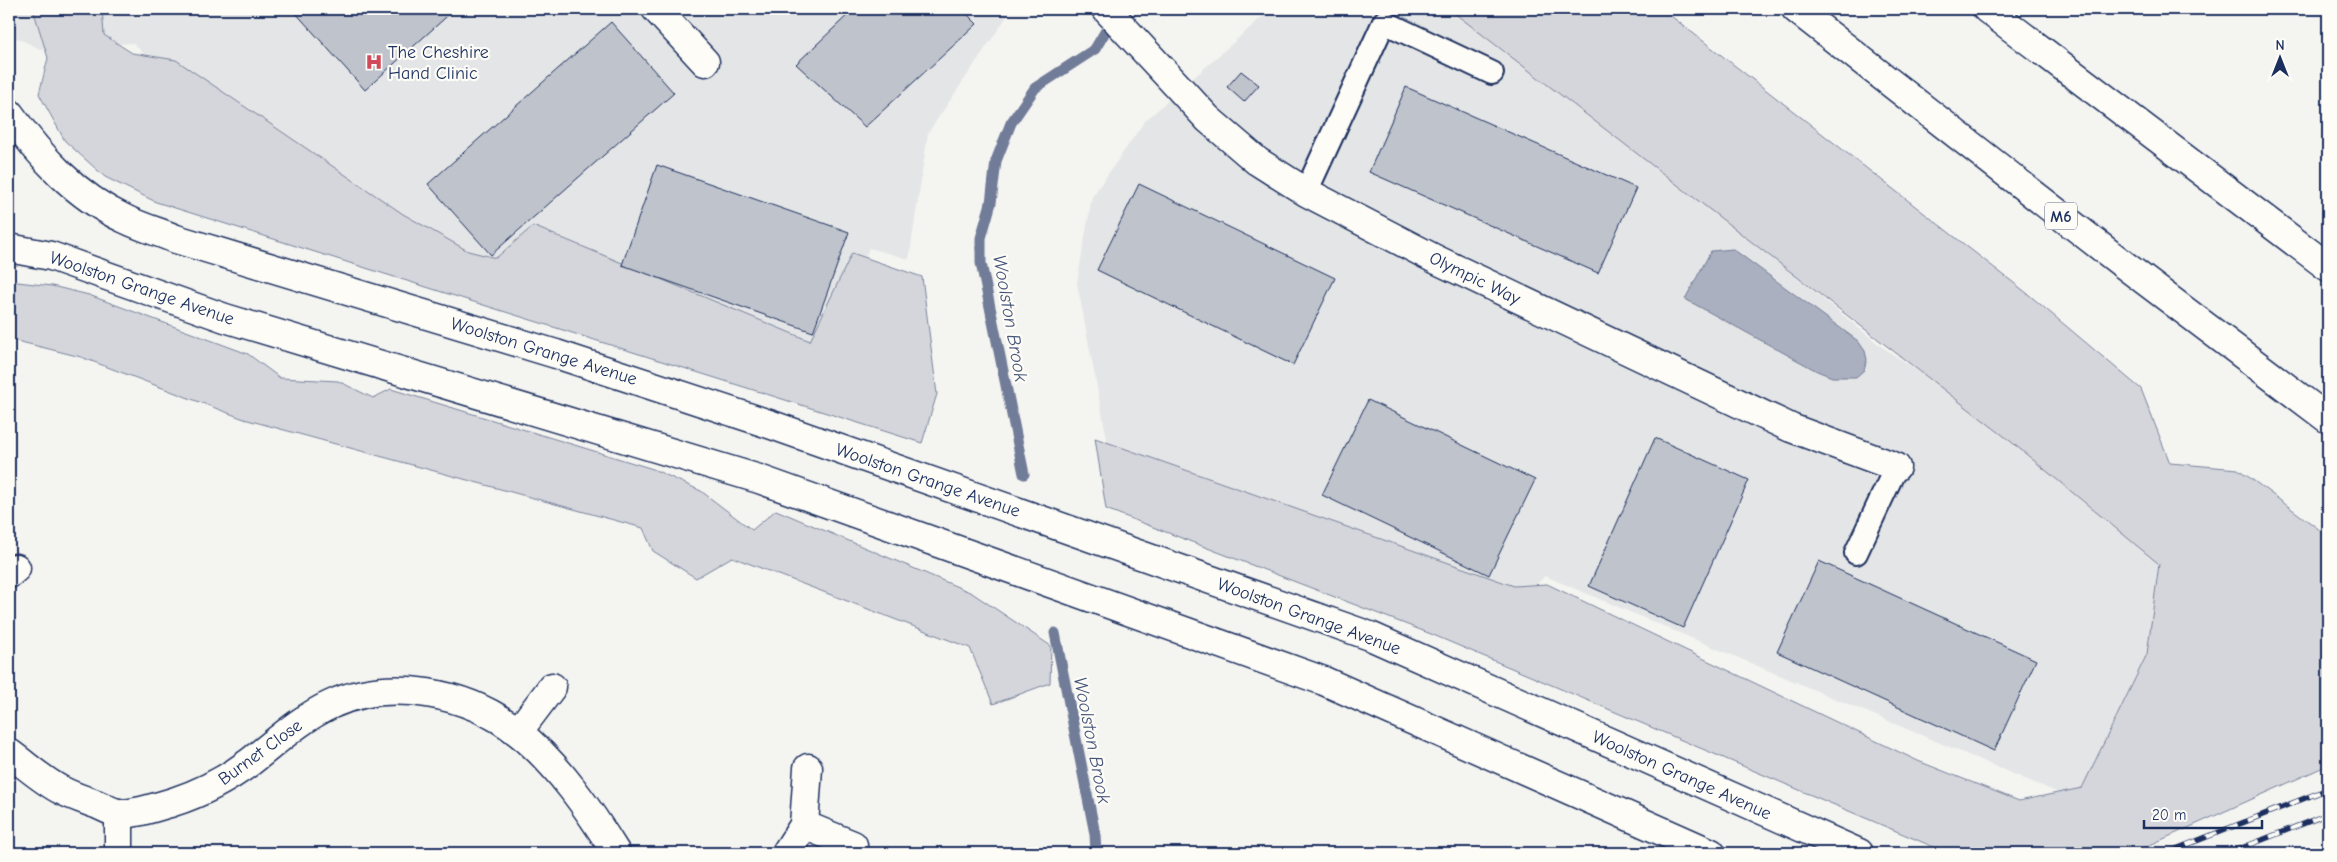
<svg xmlns="http://www.w3.org/2000/svg" width="2337" height="862" font-family="'Comic Neue',sans-serif">
<rect width="100%" height="100%" fill="#f4f4f1"/>
<filter id="ink" filterUnits="userSpaceOnUse"><feTurbulence type="fractalNoise" baseFrequency=".02" numOctaves="2"/><feDisplacementMap in="SourceGraphic" scale="10" xChannelSelector="R" yChannelSelector="G"/><feConvolveMatrix kernelMatrix="1 2 1 2 8 2 1 2 1" color-interpolation-filters="sRGB"/></filter>
<g filter="url(#ink)">
<g fill="#e4e5e6">
<polygon points="9,9 1012,9 928,133 909,259 869,248 816,376 419,257 204,114 133,43 40,49 9,34"/>
<polygon points="1271,9 1470,9 1882,347 2025,442 2202,591 2082,803 1545,576 1517,603 1108,444 1077,283 1092,197 1145,121"/>
</g>
<g fill="#d4d6db" stroke="#78829c">
<polygon points="33,9 102,9 104,35 132,53 176,60 403,214 468,251 496,258 533,226 810,341 852,253 922,277 937,394 922,443 156,202 105,177 65,141 39,94 48,58"/>
<polygon points="1449,9 1662,9 2028,294 2141,389 2170,463 2238,469 2328,536 2328,765 2132,853 1948,853 1431,634 1106,509 1095,438 1514,586 1547,584 1918,761 2019,801 2082,788 2147,654 2159,564 2009,440"/>
<polygon points="9,281 52,286 89,295 248,354 280,378 338,381 373,398 391,389 653,469 701,491 752,530 776,510 972,593 1051,646 1050,683 993,704 970,648 732,557 696,578 653,551 643,528 244,419 81,357 9,339"/>
</g>
<polygon fill="#aab0bf" stroke="#717c98" points="1733,249 1858,341 1865,351 1867,360 1864,370 1856,377 1832,377 1817,371 1685,299 1711,251"/>
<g fill="none" stroke-linecap="round" stroke-linejoin="round">
<g stroke="#717c98" stroke-width="11">
<polyline points="1024,474 981,263 981,238 991,203 996,161 1011,123 1035,88 1095,49 1114,17"/>
<polyline points="1055,633 1095,834 1096,853"/>
</g>
</g>
<g fill="#bfc3cc" stroke="#1b2f5e">
<polygon points="297,9 455,9 365,90 294,11"/>
<polygon points="854,9 962,9 977,24 865,127 796,64"/>
<polygon points="611,22 674,93 491,255 428,184"/>
<polygon points="1241,71 1259,85 1244,102 1227,87"/>
<polygon points="1406,87 1636,188 1598,273 1369,172"/>
<polygon points="657,165 849,232 813,332 622,265"/>
<polygon points="1139,184 1335,278 1293,365 1097,270"/>
<polygon points="1368,400 1535,480 1489,575 1322,495"/>
<polygon points="1655,438 1749,480 1683,628 1589,586"/>
<polygon points="1819,561 2036,660 1994,751 1777,652"/>
</g>
<g fill="none" stroke-linecap="round" stroke-linejoin="round">
<g stroke="#1b2f5e" stroke-width="26">
<g id="lane">
<polyline points="1306,192 1384,22 1492,73"/>
<polyline points="1856,553 1896,467"/>
</g>
</g>
<g stroke="#1b2f5e" stroke-width="31">
<g id="street">
<polyline points="656,9 705,62"/>
<polyline points="1106,9 1208,119 1257,161 1306,192 1435,259 1791,428 1896,467"/>
<polyline points="9,574 16,568"/>
<polyline points="518,732 552,687"/>
<path d="M9,753C26,765 43,781 61,790C72,796 85,800 96,804C103,807 110,811 117,813C131,816 159,806 173,802C201,793 226,780 250,762C276,742 300,719 330,705C389,677 469,692 519,733C558,764 590,811 616,853"/>
<polyline points="804,825 853,845"/>
<polyline points="119,853 119,813"/>
<polyline points="786,853 804,825 808,768"/>
</g>
</g>
<g stroke="#1b2f5e" stroke-width="31">
<g id="secondary">
<path d="M9,113C40,156 75,196 125,219C141,227 159,232 176,239L556,354L772,425L1370,636L1859,853"/>
<polyline points="9,248 51,256 225,318 759,479 1324,681 1711,853"/>
</g>
</g>
<g stroke="#1b2f5e" stroke-width="31">
<g id="highway">
<polyline points="1796,9 2119,261 2328,419"/>
<polyline points="1987,9 2328,267"/>
</g>
</g>
<use href="#lane" stroke="#fdfcf7" stroke-width="22"/>
<use href="#street" stroke="#fdfcf7" stroke-width="28"/>
<use href="#secondary" stroke="#fdfcf7" stroke-width="28"/>
<use href="#highway" stroke="#fdfcf7" stroke-width="28"/>
<g stroke="#1b2f5e" stroke-width="5.5">
<g id="rail">
<polyline points="2166,853 2328,789"/>
<polyline points="2229,853 2328,814"/>
</g>
</g>
<use href="#rail" stroke="#fdfcf7" stroke-width="4" stroke-dasharray="11" stroke-linecap="butt"/>
</g>
</g>
<defs>
<g id="hospital-bare" transform="scale(1.35)"><path d="M-5-5h3v3.5h4V-5h3V5h-3V1.5h-4V5h-3Z" fill="#d1495b" stroke="#fdfcf7" stroke-width="2.5" paint-order="stroke"/></g>
</defs>
<g fill-rule="evenodd">
<use href="#hospital-bare" x="374" y="62"/>
</g>
<g text-anchor="middle" stroke-width="4.5" stroke-linejoin="round" paint-order="stroke">
<rect fill="#fdfcf7" stroke="#5f6c8c" stroke-width="1" x="2045" y="202.5" width="32" height="27" rx="4"/>
<g font-size="16" font-weight="bold" fill="#1b2f5e">
<text x="2061" y="222">M6</text>
</g>
<g font-size="18" fill="#1b2f5e" stroke="#fdfcf7" text-anchor="start">
<text x="388" y="58">The Cheshire<tspan x="388" dy="21">Hand Clinic</tspan></text>
</g>
<g font-size="18" fill="#1b2f5e" stroke="#fdfcf7">
<text transform="translate(1475 278) rotate(26)" y="6">Olympic Way</text>
<text transform="translate(142 288) rotate(19)" y="6">Woolston Grange Avenue</text>
<text transform="translate(544 351) rotate(17)" y="6">Woolston Grange Avenue</text>
<text transform="translate(928 480) rotate(19)" y="6">Woolston Grange Avenue</text>
<text transform="translate(1309 616) rotate(20)" y="6">Woolston Grange Avenue</text>
<text transform="translate(260 752) rotate(-36)" y="6">Burnet Close</text>
<text transform="translate(1682 775) rotate(24)" y="6">Woolston Grange Avenue</text>
</g>
<g font-size="19" font-style="italic" fill="#46567b" stroke="#fdfcf7">
<text transform="translate(1011 318) rotate(80)" y="7">Woolston Brook</text>
<text transform="translate(1093 740) rotate(79)" y="7">Woolston Brook</text>
</g>
</g>
<rect width="2337" height="862" fill="none" stroke="#fdfcf7" stroke-width="30"/>
<rect x="15" y="15" width="2307" height="832" fill="none" stroke="#1b2f5e" stroke-width="2" filter="url(#ink)"/>
<g transform="translate(2280 58)" stroke="#fdfcf7" stroke-width="4" paint-order="stroke">
<path d="M0-4L9 19L0 12L-9 19Z" fill="#1b2f5e"/>
<text y="-8" font-size="14" font-weight="bold" text-anchor="middle" fill="#1b2f5e">N</text>
</g>
<path d="M2144 820v8h118v-8" fill="none" stroke="#1b2f5e" stroke-width="2.5"/>
<text x="2152" y="820" font-size="15" fill="#1b2f5e" stroke="#fdfcf7" stroke-width="4" paint-order="stroke">20 m</text>
</svg>
